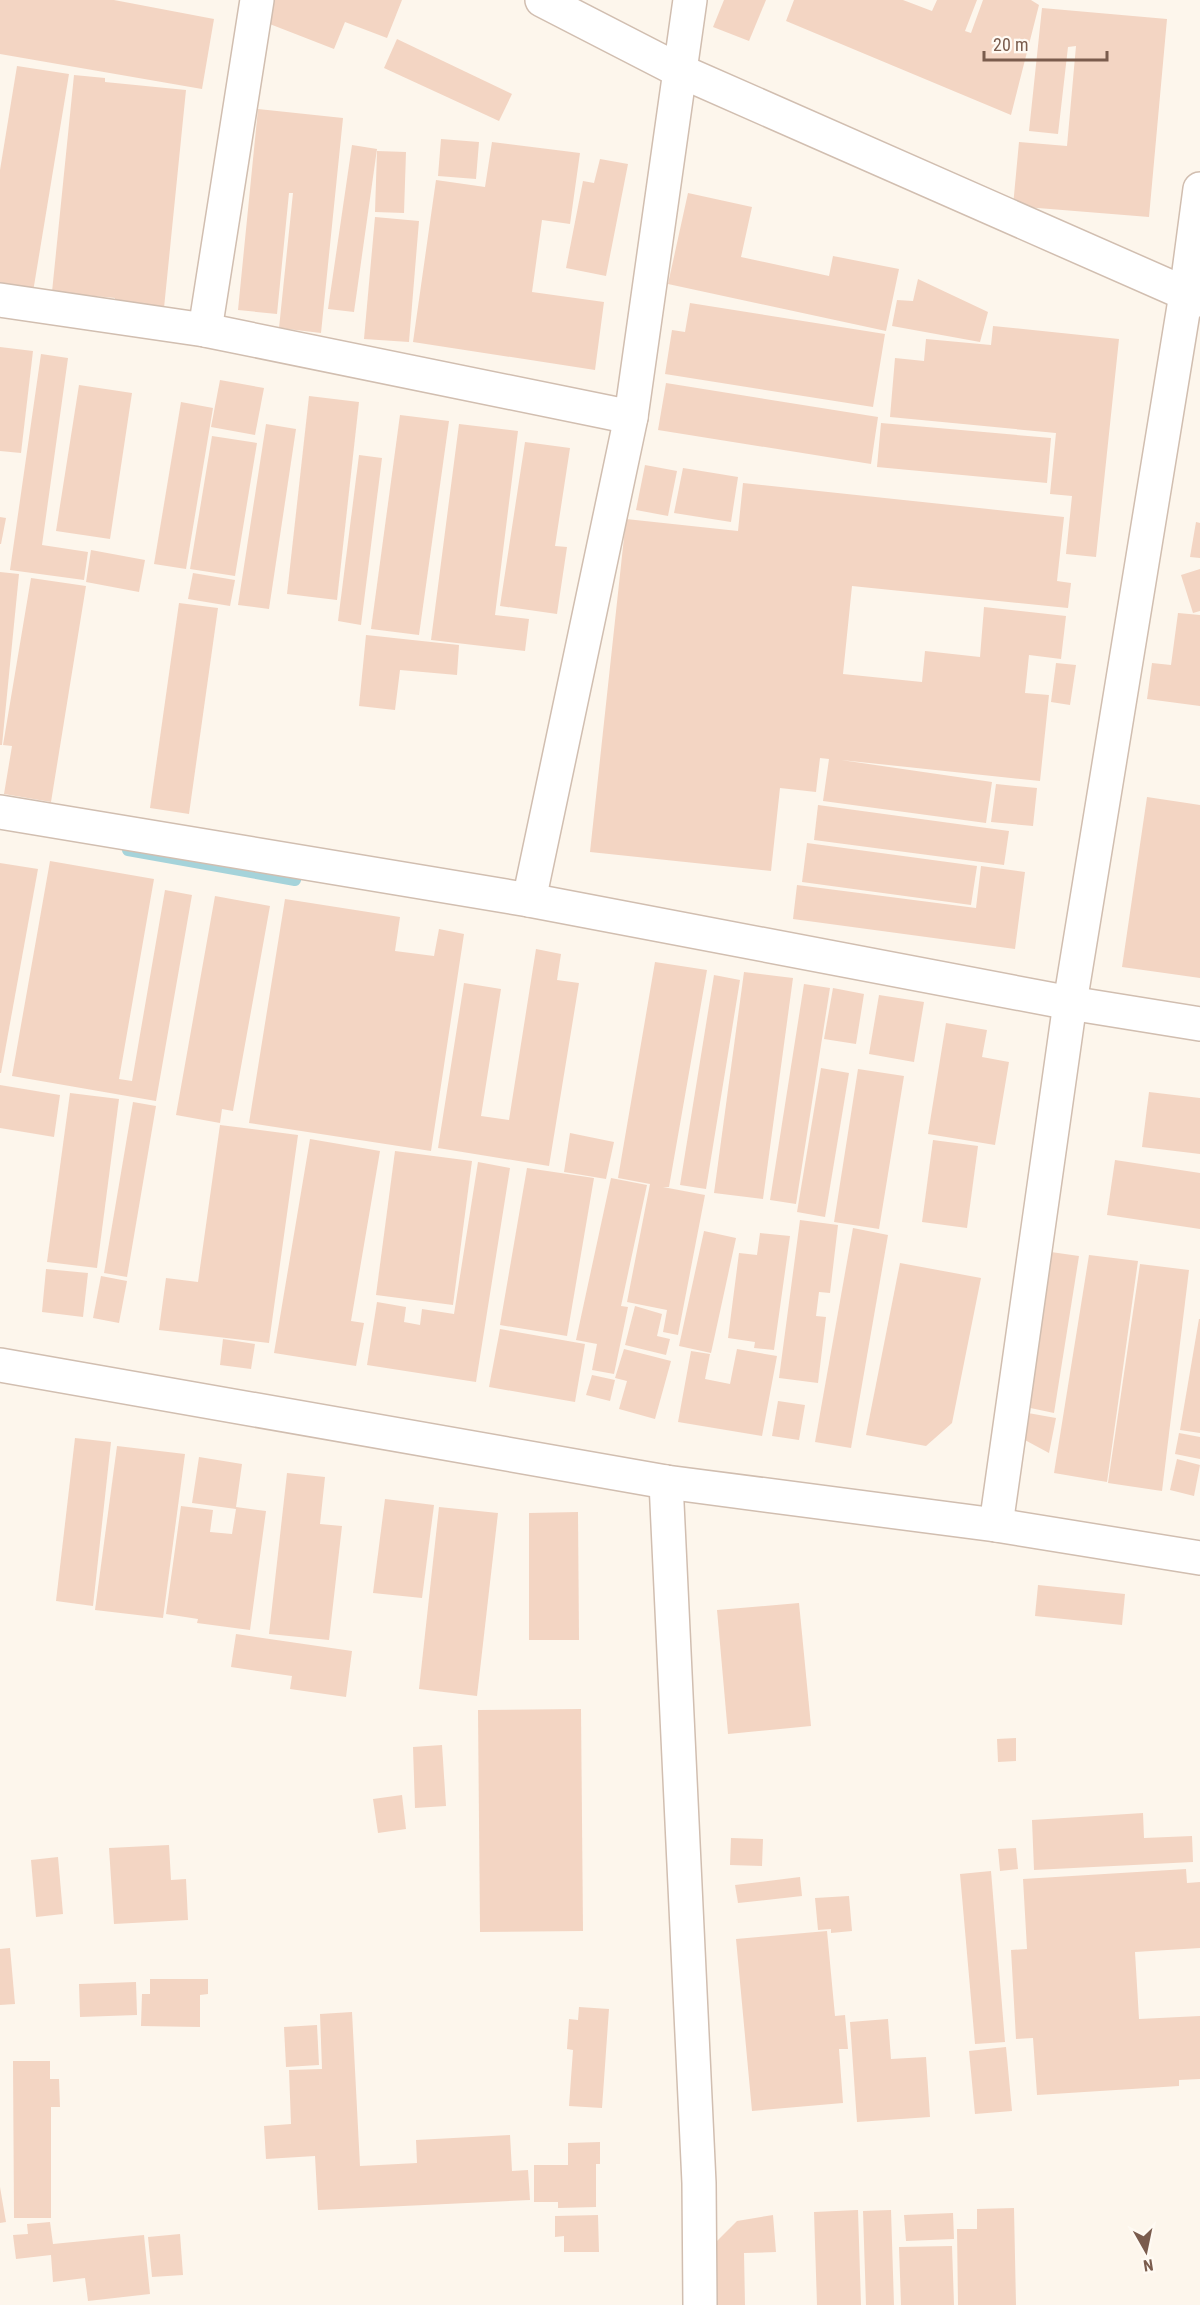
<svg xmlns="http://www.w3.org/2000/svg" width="1200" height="2305" font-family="'Roboto Condensed',sans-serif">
<rect width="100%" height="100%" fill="#fdf6ec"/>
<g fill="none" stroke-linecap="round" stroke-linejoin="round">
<polyline stroke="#a5d3da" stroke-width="12" points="128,850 295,880"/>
</g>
<g fill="#f3d5c3">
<polygon points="0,0 114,0 214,19 202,89 0,54"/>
<polygon points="270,0 402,0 387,38 345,22 334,49 262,21"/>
<polygon points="724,0 766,0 749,41 713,27"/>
<polygon points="794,0 903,0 932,11 937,0 977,0 965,31 971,33 983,0 1031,0 1039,5 1011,115 786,21"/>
<polygon points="1042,8 1167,19 1149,217 1013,206 1019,142 1067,146 1076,46 1068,47 1058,134 1029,131"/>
<polygon points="397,39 512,94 499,121 384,68"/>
<polygon points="17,66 69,74 33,292 0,287 0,170"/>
<polygon points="74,75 105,78 105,82 186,90 164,308 115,303 115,298 52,292"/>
<polygon points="258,109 343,118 321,333 279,328 293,193 289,193 277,314 238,310"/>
<polygon points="441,139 479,142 476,179 438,176"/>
<polygon points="492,142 580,153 570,224 542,220 532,292 604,302 595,370 413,342 436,180 485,187"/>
<polygon points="352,145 377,149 354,312 328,309"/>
<polygon points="377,151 406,152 404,213 375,212"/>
<polygon points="600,159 628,164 606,276 566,268 583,181 594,183"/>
<polygon points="688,193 752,207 741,257 829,276 833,256 899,269 886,331 668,284"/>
<polygon points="375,217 419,221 409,342 364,339"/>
<polygon points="918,279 988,312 980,342 892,326 897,300 913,301"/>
<polygon points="690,303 885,334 873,407 665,374 672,330 685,332"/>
<polygon points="993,326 1119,339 1096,557 1066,554 1072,496 1050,494 1056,433 890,417 895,358 924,361 926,339 991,345"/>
<polygon points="0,347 33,351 21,453 0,451"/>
<polygon points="41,354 68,358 42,545 88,552 84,580 10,570"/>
<polygon points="220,380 264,388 255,435 211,427"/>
<polygon points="666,383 878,417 871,464 658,430"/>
<polygon points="79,385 132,393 110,539 56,531"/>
<polygon points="309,396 359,402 337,600 287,594"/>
<polygon points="181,402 213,408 186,569 154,564"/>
<polygon points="400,415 449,421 419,635 371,629"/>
<polygon points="881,423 1051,438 1047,483 877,467"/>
<polygon points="266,424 296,429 269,609 238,605"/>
<polygon points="459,424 518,431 495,615 529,619 525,651 431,640"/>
<polygon points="212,436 257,443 235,576 190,569"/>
<polygon points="525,442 570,448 555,546 567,547 557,614 500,606"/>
<polygon points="359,455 382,458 361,625 338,621"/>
<polygon points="645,465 677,471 668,516 636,510"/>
<polygon points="683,468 738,477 731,522 674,513"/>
<polygon points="743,483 1064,517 1057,581 1071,583 1068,608 852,586 843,674 922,682 925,651 980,657 984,607 1066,616 1061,659 1029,655 1025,693 1049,695 1040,781 841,760 992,782 986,823 823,801 829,759 820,758 816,792 780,788 771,871 590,852 626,519 738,531"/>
<polygon points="0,517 6,518 1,544 0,544"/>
<polygon points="1196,522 1200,523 1200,558 1190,557"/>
<polygon points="91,550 145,560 139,592 86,582"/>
<polygon points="1200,569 1200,611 1193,613 1181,575"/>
<polygon points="0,572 19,574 2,745 0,745"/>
<polygon points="193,573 235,580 230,606 188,599"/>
<polygon points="31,578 86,586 51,802 4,794 12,746 3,745"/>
<polygon points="179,603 218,608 189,814 150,808"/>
<polygon points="1178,613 1200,615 1200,706 1147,699 1152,663 1171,665"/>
<polygon points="366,635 459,645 457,675 400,670 395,710 359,706"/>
<polygon points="1056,663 1076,665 1070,705 1051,702"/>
<polygon points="996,784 1037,788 1033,826 991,822"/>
<polygon points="1147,797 1200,805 1200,978 1122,967"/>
<polygon points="818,805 1009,831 1004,865 814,840"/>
<polygon points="807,843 977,866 971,905 802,882"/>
<polygon points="50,861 154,879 119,1079 132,1081 165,890 192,895 156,1101 12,1076"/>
<polygon points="0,863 38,869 1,1073 0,1073"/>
<polygon points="981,866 1025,872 1015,949 793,919 797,885 976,908"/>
<polygon points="215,896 270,906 233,1111 222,1109 220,1123 176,1115"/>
<polygon points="285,899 400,917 395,951 434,956 439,929 464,934 431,1151 249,1123"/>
<polygon points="536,949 561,954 557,980 579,983 549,1166 438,1148 464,983 501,989 481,1116 509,1120"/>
<polygon points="655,962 707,970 669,1187 663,1187 705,1195 678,1335 663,1332 667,1310 627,1302 650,1184 618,1178"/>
<polygon points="744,972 793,978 763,1199 714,1193"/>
<polygon points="714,975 740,980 706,1189 680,1185"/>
<polygon points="804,984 830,988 796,1204 770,1200"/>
<polygon points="833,988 864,994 856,1044 824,1039"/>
<polygon points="879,995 924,1002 914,1062 869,1054"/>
<polygon points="946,1023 987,1030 982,1057 1009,1062 995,1145 928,1134"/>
<polygon points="821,1068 849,1073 825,1217 797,1212"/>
<polygon points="858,1069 904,1076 879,1229 834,1222"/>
<polygon points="0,1085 60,1095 54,1137 0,1128"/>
<polygon points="1149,1092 1200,1098 1200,1154 1142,1147"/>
<polygon points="70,1093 119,1099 97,1268 47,1262"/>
<polygon points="133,1102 156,1106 127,1277 104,1273"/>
<polygon points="220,1125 298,1135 269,1343 159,1330 166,1278 198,1282"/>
<polygon points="570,1133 614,1142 606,1179 564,1172"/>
<polygon points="310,1139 380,1151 351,1321 364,1323 356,1366 274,1353"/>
<polygon points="933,1140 978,1146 967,1228 922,1222"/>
<polygon points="395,1151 472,1161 453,1305 376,1295"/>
<polygon points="1115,1160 1200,1173 1200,1229 1107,1215"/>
<polygon points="478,1162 510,1168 476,1382 367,1365 377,1302 406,1307 404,1322 420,1325 422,1309 454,1314"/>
<polygon points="527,1168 594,1178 567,1336 500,1325"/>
<polygon points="611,1178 647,1185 621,1306 628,1307 614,1374 592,1370 597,1344 576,1340"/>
<polygon points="800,1220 838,1225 830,1293 819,1292 816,1316 826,1317 818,1383 779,1378"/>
<polygon points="853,1228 888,1235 851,1448 815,1442"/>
<polygon points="704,1231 736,1238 711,1353 679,1346"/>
<polygon points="760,1233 790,1236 774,1350 754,1348 755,1342 728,1338 739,1253 757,1255"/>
<polygon points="1044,1251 1079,1256 1054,1413 1021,1406"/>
<polygon points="1089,1255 1138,1261 1107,1482 1054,1473"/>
<polygon points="900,1263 981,1278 952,1423 926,1446 866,1435"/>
<polygon points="1140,1264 1189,1270 1162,1491 1108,1483"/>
<polygon points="46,1269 88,1273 83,1317 42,1312"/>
<polygon points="101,1276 127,1281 119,1323 93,1318"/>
<polygon points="635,1306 662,1314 657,1336 670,1339 666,1355 625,1345"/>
<polygon points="1199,1319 1200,1319 1200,1433 1180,1430"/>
<polygon points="500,1329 585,1344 575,1402 489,1387"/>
<polygon points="223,1339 255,1344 251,1369 220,1365"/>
<polygon points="624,1349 671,1361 655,1419 619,1409 627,1381 615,1378"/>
<polygon points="737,1349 777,1356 762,1436 678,1422 691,1351 710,1354 705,1379 730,1384"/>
<polygon points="592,1375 615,1380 610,1401 586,1395"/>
<polygon points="778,1401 805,1405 799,1440 772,1436"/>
<polygon points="1028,1413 1056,1418 1049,1453 1023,1439"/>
<polygon points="1179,1433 1200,1437 1200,1459 1175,1454"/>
<polygon points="75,1438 111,1442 93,1606 56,1601"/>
<polygon points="117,1446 185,1454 163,1618 95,1610"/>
<polygon points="199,1457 242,1464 236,1507 266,1511 250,1630 197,1623 198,1619 166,1614 181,1506 213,1510 210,1532 232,1534 236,1509 192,1503"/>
<polygon points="1177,1459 1200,1465 1194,1496 1170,1490"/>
<polygon points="287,1473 325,1477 320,1524 342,1526 329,1640 269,1634"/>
<polygon points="385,1499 434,1505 422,1598 373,1593"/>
<polygon points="439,1507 498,1513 477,1696 419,1689"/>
<polygon points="578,1512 579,1640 529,1640 529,1513"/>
<polygon points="1038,1585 1125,1594 1122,1625 1035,1616"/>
<polygon points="799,1603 811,1726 728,1734 717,1610"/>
<polygon points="236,1634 352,1651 346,1697 290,1689 292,1676 231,1667"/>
<polygon points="581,1709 583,1931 480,1932 478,1710"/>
<polygon points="1016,1738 1016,1761 998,1762 997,1739"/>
<polygon points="442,1745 446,1806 415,1808 413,1747"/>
<polygon points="402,1795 406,1829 378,1833 373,1799"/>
<polygon points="1143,1813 1144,1838 1192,1836 1193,1862 1034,1870 1032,1820"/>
<polygon points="731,1838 763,1839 762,1866 730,1865"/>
<polygon points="169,1845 171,1880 186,1879 188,1920 114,1924 109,1848"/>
<polygon points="1016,1848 1018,1869 1000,1871 998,1849"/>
<polygon points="58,1857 63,1914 36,1917 31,1860"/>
<polygon points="1186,1869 1187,1883 1200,1882 1200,1948 1135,1952 1139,2019 1200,2016 1200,2079 1179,2080 1179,2086 1037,2095 1033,2038 1016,2039 1011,1950 1027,1949 1023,1879"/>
<polygon points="991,1871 1005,2042 975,2044 960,1874"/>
<polygon points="800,1877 802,1896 738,1903 735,1885"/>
<polygon points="849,1896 852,1931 831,1933 831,1929 818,1930 815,1898"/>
<polygon points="827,1931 835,2016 845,2015 848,2049 839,2049 843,2103 752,2111 736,1939"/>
<polygon points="10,1948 15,2004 0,2005 0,1949"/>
<polygon points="150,1979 208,1979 208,1994 200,1995 200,2027 141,2026 142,1994 150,1994"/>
<polygon points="136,1982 137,2015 80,2017 79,1984"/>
<polygon points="579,2007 609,2009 602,2108 569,2106 573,2050 567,2049 569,2019 578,2020"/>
<polygon points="352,2012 360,2166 417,2163 416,2140 510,2135 512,2171 528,2170 530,2200 318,2210 315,2156 266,2159 264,2126 291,2124 289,2070 322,2069 320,2014"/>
<polygon points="888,2019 891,2059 926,2057 930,2117 857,2122 850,2022"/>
<polygon points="317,2025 319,2065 286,2067 284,2027"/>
<polygon points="1006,2047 1012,2111 975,2114 969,2051"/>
<polygon points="13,2061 50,2061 50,2079 59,2079 60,2107 51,2107 51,2218 14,2218"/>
<polygon points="600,2142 600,2164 596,2164 596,2207 558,2208 558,2202 534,2202 534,2165 568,2165 568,2143"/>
<polygon points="0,2187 6,2222 0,2223"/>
<polygon points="1014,2208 1016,2305 958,2305 957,2229 977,2229 977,2209"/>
<polygon points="858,2210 861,2305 817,2305 814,2212"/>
<polygon points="891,2210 894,2305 866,2305 863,2211"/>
<polygon points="953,2213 954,2239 906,2241 904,2215"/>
<polygon points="598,2215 599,2252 564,2252 564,2236 555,2237 555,2216"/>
<polygon points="773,2215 776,2252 744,2253 745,2305 712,2305 710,2248 737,2221"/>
<polygon points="50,2222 53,2244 144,2235 150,2294 88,2301 85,2278 53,2282 51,2255 16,2259 13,2235 28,2234 27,2224"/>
<polygon points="180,2234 183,2275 152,2277 148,2237"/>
<polygon points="952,2246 954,2305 901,2305 899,2247"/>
</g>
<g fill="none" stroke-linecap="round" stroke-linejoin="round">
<g stroke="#d1beb0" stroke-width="36">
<g id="minor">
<polyline points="542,0 678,70 1200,300"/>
<polyline points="0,300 205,330 631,417"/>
<polyline points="205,330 257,0"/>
<polyline points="0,812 529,900 1070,1003 1200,1024"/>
<polyline points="529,900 631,417 690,0"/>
<polyline points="0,1365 666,1482 996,1525 1200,1558"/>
<polyline points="666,1482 699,2183 700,2305"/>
<polyline points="996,1525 1070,1003 1186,294 1200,189"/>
</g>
</g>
<use href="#minor" stroke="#fff" stroke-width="33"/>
</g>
<g transform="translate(1146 2251) rotate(171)" stroke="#fffaf3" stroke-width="4.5" paint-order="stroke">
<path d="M0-4.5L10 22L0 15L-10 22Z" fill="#7a5c4d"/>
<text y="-9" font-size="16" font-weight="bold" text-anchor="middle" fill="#7a5c4d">N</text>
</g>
<path d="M984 51v9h123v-9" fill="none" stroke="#7a5c4d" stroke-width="3"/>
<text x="993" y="51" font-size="18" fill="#7a5c4d" stroke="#fffaf3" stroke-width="4.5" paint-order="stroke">20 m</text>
</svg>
